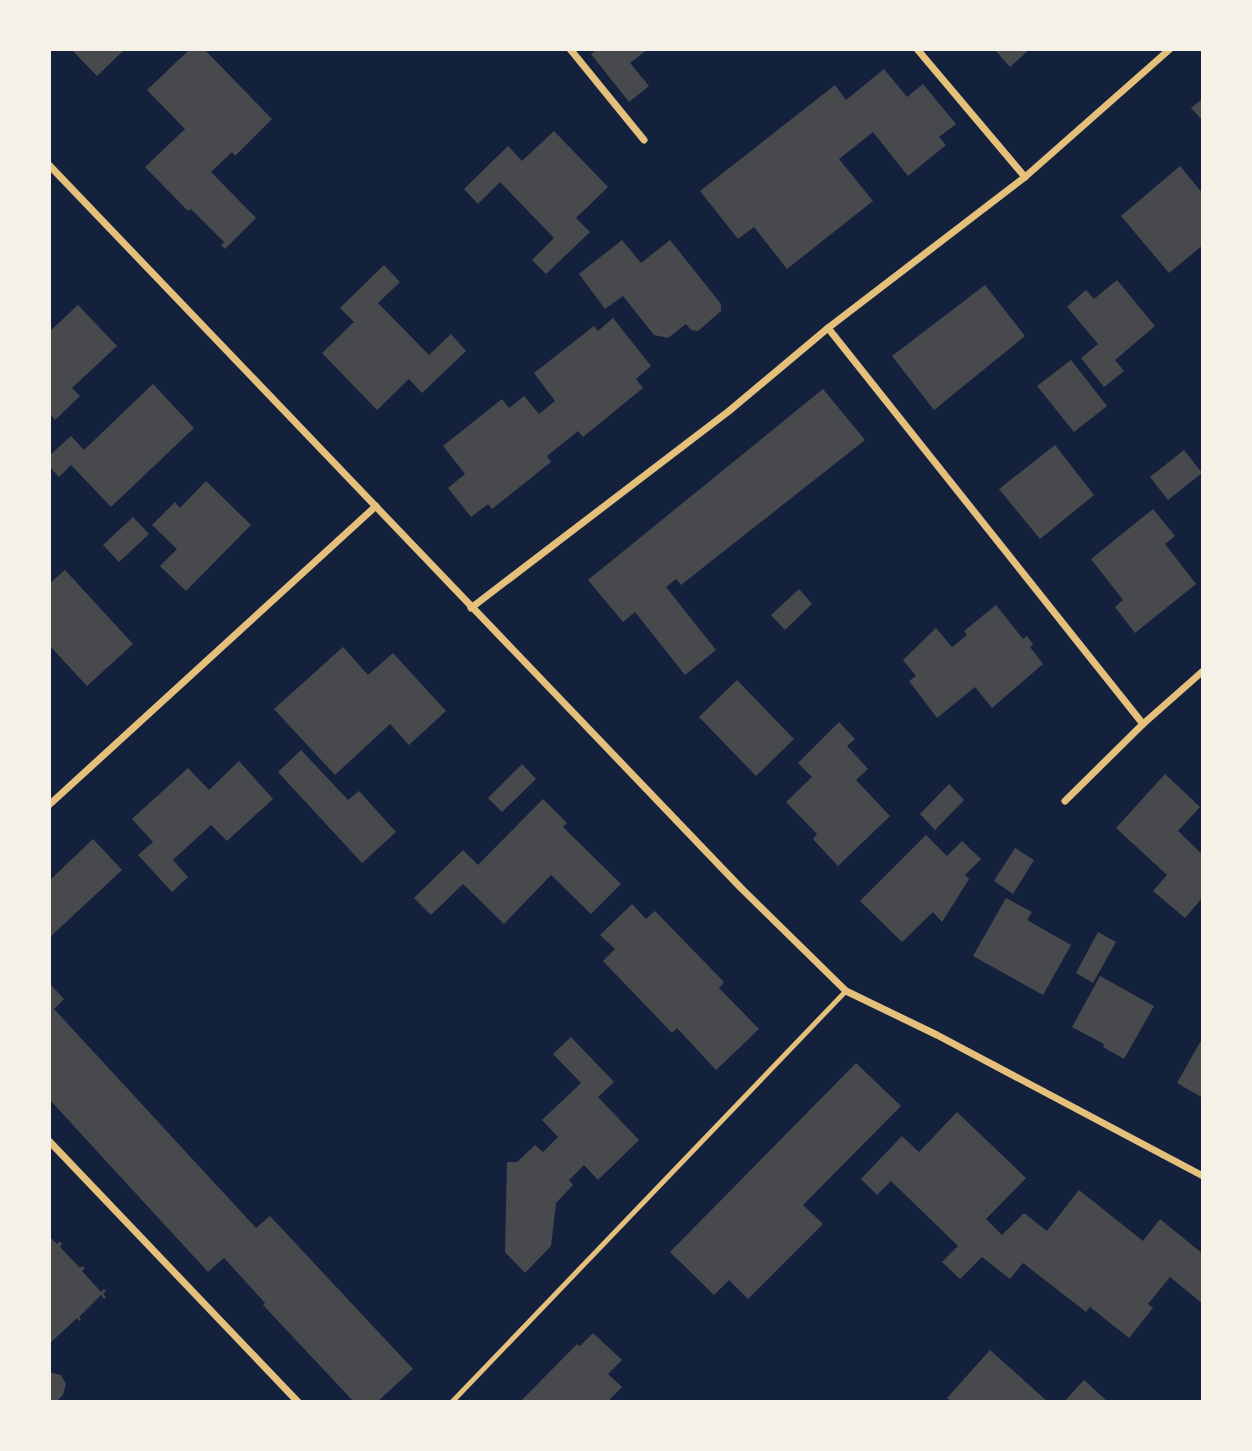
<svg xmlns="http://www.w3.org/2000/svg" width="1252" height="1451" font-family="Barlow,sans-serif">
<rect width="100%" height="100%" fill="#14213d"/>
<g fill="#48494c">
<polygon points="71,49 125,49 97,76"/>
<polygon points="190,49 204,49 272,119 235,156 232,152 211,172 256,218 225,249 221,245 224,242 191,209 188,211 145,167 185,129 147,90"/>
<polygon points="597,49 648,49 630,63 649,86 629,102 591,54"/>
<polygon points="994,49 1030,49 1010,67"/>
<polygon points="884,69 907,97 923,84 956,124 939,137 946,145 908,176 873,132 839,159 873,201 787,269 754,227 738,239 700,191 835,85 846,100"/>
<polygon points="1203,98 1203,121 1191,108"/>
<polygon points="554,131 608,187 576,218 590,232 546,274 532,260 554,238 500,182 478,204 464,189 508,146 522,161"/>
<polygon points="1180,166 1203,194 1203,245 1169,273 1121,216"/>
<polygon points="622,240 641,263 670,240 721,304 721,311 698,331 691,330 686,324 668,338 654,335 623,296 605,309 579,274"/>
<polygon points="384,265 400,282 378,303 429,355 451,334 466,351 422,393 409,379 377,410 322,353 354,322 340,308"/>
<polygon points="1117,280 1155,326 1115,360 1124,371 1104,387 1081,358 1098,344 1067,307 1086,290 1094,299"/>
<polygon points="985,285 1025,336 934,410 892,356"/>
<polygon points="78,305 117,346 72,388 80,396 55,420 49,413 49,332"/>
<polygon points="613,318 651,366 636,379 643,388 583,437 578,431 547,456 551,462 492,509 488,504 471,517 448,488 465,474 443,446 502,399 509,408 524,396 539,414 555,401 534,373 594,326 598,331"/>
<polygon points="1071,360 1107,406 1074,432 1037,386"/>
<polygon points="153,384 194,428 111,507 71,465 59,477 49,466 49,456 71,436 84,450"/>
<polygon points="823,389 865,440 681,585 676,579 666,587 716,650 685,675 635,612 623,622 588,580"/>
<polygon points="1055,445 1094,495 1040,539 999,489"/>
<polygon points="1184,450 1202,473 1168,500 1150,477"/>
<polygon points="206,481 251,525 186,591 160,566 177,549 152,525 175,502 180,508"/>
<polygon points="1153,509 1175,536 1165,544 1196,584 1135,633 1115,607 1123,600 1091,559"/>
<polygon points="133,517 149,534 119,562 103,545"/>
<polygon points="65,570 133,644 87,686 49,645 49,584"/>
<polygon points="799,589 812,604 785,630 771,615"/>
<polygon points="996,605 1023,639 1027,636 1033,644 1030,647 1043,664 992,708 975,687 937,718 909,681 916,676 903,660 936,628 952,647 967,635 964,631"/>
<polygon points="343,647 368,675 393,653 446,711 409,745 390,724 335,775 274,709"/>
<polygon points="737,680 794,739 756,776 699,717"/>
<polygon points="839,722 855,739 847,746 868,769 856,780 890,816 838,866 813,839 817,834 786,802 812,777 798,763"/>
<polygon points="301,750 348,800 359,791 396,832 362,863 278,772"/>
<polygon points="239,761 273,799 227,841 211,825 173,860 188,877 172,892 138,855 153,842 132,819 188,768 209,790"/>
<polygon points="522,764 536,779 502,812 488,798"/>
<polygon points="1165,774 1200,807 1178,831 1203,855 1203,897 1185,918 1153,891 1167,875 1116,828"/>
<polygon points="949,784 964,800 935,830 920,814"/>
<polygon points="543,799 567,823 563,827 621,884 591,914 551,875 504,924 463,884 431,915 414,898 463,850 478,865"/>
<polygon points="926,835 947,856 962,841 981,859 965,875 969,879 942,922 933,912 902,942 860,901"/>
<polygon points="93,839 122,870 49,938 49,881"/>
<polygon points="1015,848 1034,860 1013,894 994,881"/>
<polygon points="1006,898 1032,912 1027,920 1071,945 1043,995 973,956"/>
<polygon points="632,904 646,919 655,911 724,982 719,988 759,1029 716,1070 677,1028 672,1033 603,961 615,949 600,935"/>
<polygon points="1098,932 1116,942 1093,983 1076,973"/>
<polygon points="1100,976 1154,1006 1124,1059 1103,1047 1104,1044 1072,1027"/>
<polygon points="49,983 64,999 54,1009 256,1228 270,1216 413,1369 377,1402 354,1402 263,1305 265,1303 224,1258 208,1272 49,1099"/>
<polygon points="571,1037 614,1082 598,1097 639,1140 598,1180 584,1165 569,1180 573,1185 556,1203 551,1246 525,1273 505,1252 507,1162 517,1162 535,1145 543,1152 558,1137 542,1120 581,1083 553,1054"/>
<polygon points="1203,1037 1203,1098 1177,1083"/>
<polygon points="856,1063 901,1106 803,1205 823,1224 748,1299 729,1280 714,1295 670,1252"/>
<polygon points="957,1112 1026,1178 986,1219 1002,1235 1024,1213 1047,1231 1079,1190 1143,1241 1160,1219 1203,1254 1203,1304 1170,1277 1148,1304 1153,1308 1129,1338 1090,1307 1086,1312 1023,1263 1010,1279 982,1257 960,1279 942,1262 958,1246 891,1181 877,1195 861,1179 902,1136 919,1152"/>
<polygon points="49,1236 57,1244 60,1241 62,1244 60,1247 80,1268 82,1266 85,1268 82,1271 101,1292 104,1289 106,1291 103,1294 106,1297 104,1299 101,1295 79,1317 81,1319 79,1321 77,1318 49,1344"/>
<polygon points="593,1333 622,1360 608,1374 622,1387 607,1402 520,1402 577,1344 580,1346"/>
<polygon points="990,1350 1048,1402 952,1402 947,1398"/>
<polygon points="49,1372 61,1375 66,1384 63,1395 56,1402 49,1402"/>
<polygon points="1084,1380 1108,1402 1064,1402"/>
</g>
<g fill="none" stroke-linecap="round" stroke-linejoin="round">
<polyline stroke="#e5c07b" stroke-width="5" points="452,1402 846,991"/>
<g stroke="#e5c07b" stroke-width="7">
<polyline points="570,49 644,140"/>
<polyline points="917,49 1025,177"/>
<polyline points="49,165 741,888 846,991 937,1035 1203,1176"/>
<polyline points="828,328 1143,724"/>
<polyline points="471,608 729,411 828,328 1025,177 1170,49"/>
<polyline points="1065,801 1143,724 1203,671"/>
<polyline points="49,805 376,506"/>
<polyline points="49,1141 298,1402"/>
</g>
</g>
<rect width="1252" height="1451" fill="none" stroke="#f6f1e7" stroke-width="102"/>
</svg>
